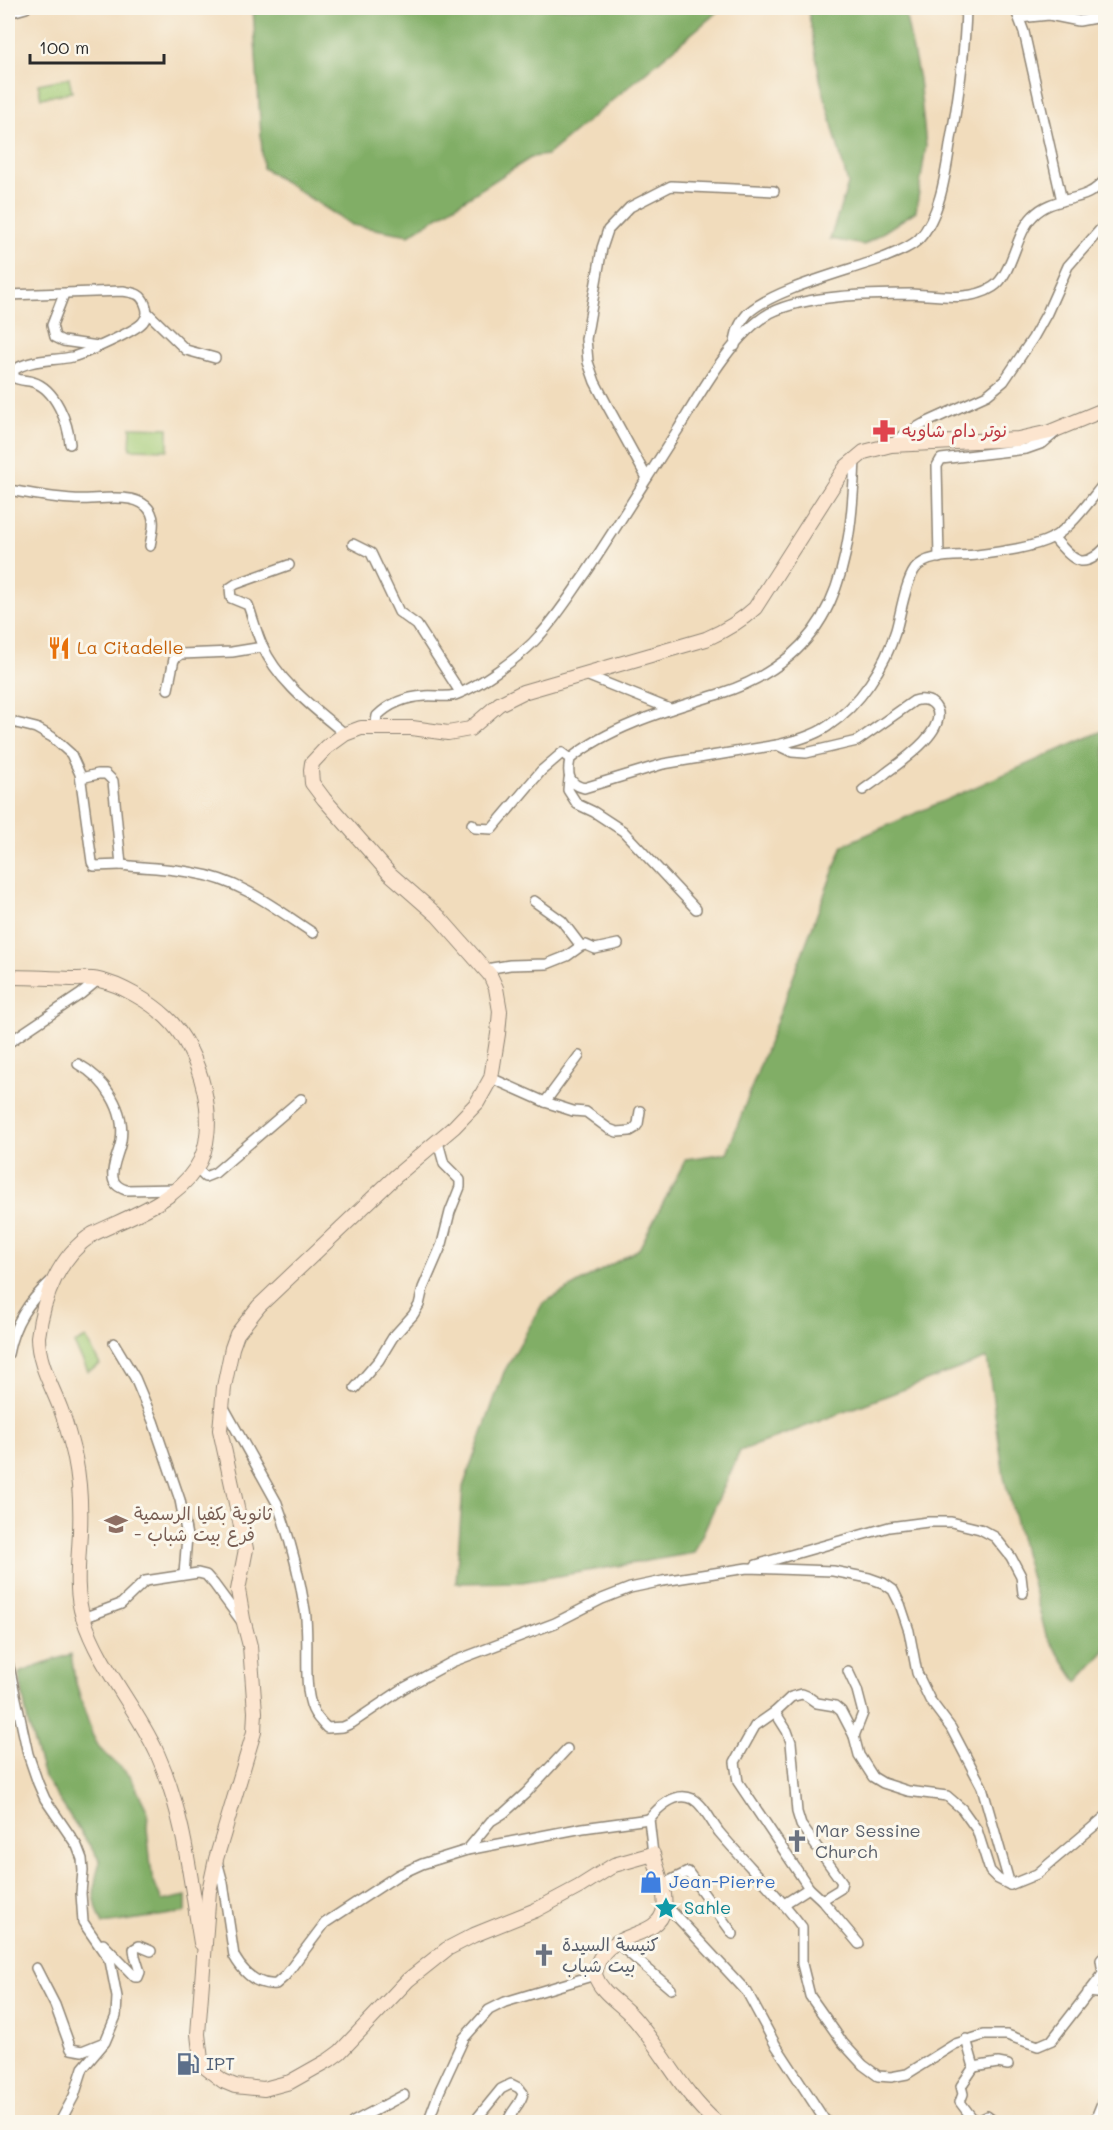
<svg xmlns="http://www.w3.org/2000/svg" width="1113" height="2130" font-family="Mali,'Playpen Sans Arabic',sans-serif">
<rect width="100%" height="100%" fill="#fbf7ec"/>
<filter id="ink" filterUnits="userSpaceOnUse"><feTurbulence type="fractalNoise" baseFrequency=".0167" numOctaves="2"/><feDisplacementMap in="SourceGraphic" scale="12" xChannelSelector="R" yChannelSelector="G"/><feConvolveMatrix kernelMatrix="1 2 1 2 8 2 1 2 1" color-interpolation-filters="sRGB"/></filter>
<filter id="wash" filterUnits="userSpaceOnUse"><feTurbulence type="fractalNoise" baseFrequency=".008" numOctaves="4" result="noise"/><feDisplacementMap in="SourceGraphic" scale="24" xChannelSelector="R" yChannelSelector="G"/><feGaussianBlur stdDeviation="1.35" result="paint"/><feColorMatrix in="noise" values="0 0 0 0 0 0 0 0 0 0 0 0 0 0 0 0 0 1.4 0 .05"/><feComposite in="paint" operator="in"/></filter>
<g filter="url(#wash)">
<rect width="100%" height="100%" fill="#f1dcbc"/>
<g fill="#a2ca75" stroke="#667a50" stroke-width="1.5">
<polygon points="69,78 72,92 41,98 38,84"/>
<polygon points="131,427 168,428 168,450 130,449"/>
<polygon points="86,1338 100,1365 88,1371 74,1344"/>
</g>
<g fill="#81ae66" stroke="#566c48" stroke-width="1.5">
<polygon points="253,8 722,8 547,155 532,157 409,235 352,225 263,168"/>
<polygon points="808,8 904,8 919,79 926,146 916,211 864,245 830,239 848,184 820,79"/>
<polygon points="1105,730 1105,1651 1077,1682 1046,1635 1004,1477 987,1358 740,1451 694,1553 522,1582 456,1583 463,1487 504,1372 543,1303 639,1249 686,1159 727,1153 843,845"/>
<path d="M71,1654L75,1680L92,1734L100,1749L130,1776L148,1812L147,1828L152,1876L162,1901L186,1896V1912L103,1924C91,1899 93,1886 100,1861L44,1777L28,1723L19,1673Z"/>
</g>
</g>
<g filter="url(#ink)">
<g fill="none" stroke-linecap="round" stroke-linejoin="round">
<g stroke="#8e8474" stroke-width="12">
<g id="street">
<polyline points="1015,8 1024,32 1062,201"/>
<polyline points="8,13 26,8"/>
<polyline points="1019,18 1049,15 1079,21 1106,16"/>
<polyline points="64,294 52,325 55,337 63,341 98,346"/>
<path d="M8,295L123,291C134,293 141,293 145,304C148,311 148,316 143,322C136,331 84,354 72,357C54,361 27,359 13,371L15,378C21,381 27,380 33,382C56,389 68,423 70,444"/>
<polyline points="148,313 186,350 215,358"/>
<path d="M735,346C735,333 739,323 748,313C774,289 848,271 883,258C895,253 910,248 919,239C941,215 946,170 951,139C959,95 965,52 966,8"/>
<polyline points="892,444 907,433 923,424 987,395 1004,381 1033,338 1047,313 1068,266 1106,223"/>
<path d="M855,458C851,567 837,656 719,694C671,709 610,726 570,759C567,774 568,784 584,788L663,764L777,745C794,741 814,736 828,726C860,705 885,666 896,630C901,613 905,583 915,569C927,553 959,557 976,555C999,552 1032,548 1052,538C1073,526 1090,500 1106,481"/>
<polyline points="647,478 607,405 595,382 588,362 586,339 602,248 608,230 630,207 671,186 774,191"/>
<path d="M8,490C29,493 51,498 73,499C93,501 130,492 146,506C158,517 152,533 150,546"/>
<path d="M1053,537C1073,559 1081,573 1106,547"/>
<polyline points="353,544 371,553 399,612 417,625 460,692"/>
<polyline points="939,558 937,466 941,459 1026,449 1043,443 1057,431"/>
<path d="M289,565L236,584L230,588L231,598L248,605C253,618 256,632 262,645C279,683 314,708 345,734"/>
<polyline points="586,675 670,709"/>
<polyline points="168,689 174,659 181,654 232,652 263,647"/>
<polyline points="8,721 36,728 52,737 71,754 80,774 92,862 94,866 121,865 113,781 106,774 98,774 81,778"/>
<path d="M375,727L377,716C390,703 407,697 425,696C435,695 445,698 455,695C478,687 523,655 539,636C557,617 571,594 586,573C618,525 648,476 679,428C701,392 733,334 770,313C805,295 871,294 911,294C936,295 970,302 993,287C1013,274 1015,234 1033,216C1055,193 1086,206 1106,178"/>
<path d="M777,745L792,752L806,753L857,741L914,701C921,699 930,699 935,706C951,728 901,762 886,773C879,779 871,784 863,790"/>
<polyline points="569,779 568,790 577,804 594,812 623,831 696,909"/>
<polyline points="472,824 475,828 492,829 541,771 562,753 570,759"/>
<path d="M121,865C145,868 170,868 194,873C240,880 275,908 313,933"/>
<polyline points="534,901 562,921 581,946"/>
<polyline points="486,969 510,965 547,964 567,956 581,946 586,945 595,949 618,944"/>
<polyline points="8,1043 81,994 98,980"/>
<path d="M78,1064C104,1078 126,1110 121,1141C119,1153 111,1167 113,1178C114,1185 120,1188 126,1190L177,1189"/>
<polyline points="491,1078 545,1102 573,1111 586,1112 609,1129 617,1132 630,1131 635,1128 638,1124 640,1111"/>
<polyline points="545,1102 579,1056"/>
<polyline points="196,1168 205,1177 215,1173 301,1099"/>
<polyline points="114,1343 135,1378 153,1421 180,1500 187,1536 184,1574"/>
<path d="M8,1354C14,1323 28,1302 51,1281"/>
<polyline points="355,1388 379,1360 393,1337 413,1315 419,1305 423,1288 442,1244 450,1212 460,1187 460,1180 444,1164 438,1142"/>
<path d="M222,1404L277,1503C290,1538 299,1573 305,1610C310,1638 302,1686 313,1710C316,1717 322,1723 327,1728L343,1727L352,1723L404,1688L452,1662L555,1623L602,1599L630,1588L663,1581L747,1568L833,1571L869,1578L883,1583L893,1590L900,1604L909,1631L917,1673L930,1700L951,1728L982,1787L1010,1885"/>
<polyline points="756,1565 889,1527 928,1522 951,1522 980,1529 995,1537 1011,1557 1021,1576 1023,1593"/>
<polyline points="83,1618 121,1604 145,1581 198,1573 206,1575 214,1584 242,1622"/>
<polyline points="8,1662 28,1754 38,1783 45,1799 77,1846 82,1859 83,1871 81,1893 83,1922 110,1961 117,1997 116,2016 105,2042 83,2068 74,2096 60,2122"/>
<polyline points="848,1671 857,1690 863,1713 854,1736"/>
<polyline points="775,1712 787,1731 791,1742 797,1812 801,1825 842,1882 840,1889 822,1900"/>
<polyline points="467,1850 491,1821 504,1813 526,1793 567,1749"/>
<path d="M653,1854L649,1819C659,1807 676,1791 693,1799C704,1805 711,1822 719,1832C746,1864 777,1893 802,1927V1964L810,1996L843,2043L863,2065L878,2076L891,2077L907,2074L955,2044L984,2035H1007L1038,2046L1052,2040L1059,2031L1100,1978L1103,1973L1101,1960L1106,1954"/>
<path d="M217,1861L223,1883L234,1956C243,1972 256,1986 276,1984L285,1976L325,1923L398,1875L422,1864L467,1850L583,1828L649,1819"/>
<polyline points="661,1885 688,1872 733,1934"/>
<polyline points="809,1888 738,1782 735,1762 755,1726 775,1712 791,1697 802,1694 807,1696 817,1703 835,1706 841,1711 854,1736 859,1755 873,1777 883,1783 908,1791 947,1796 962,1809 977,1830 990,1871 998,1879 1010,1885 1037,1874 1106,1816"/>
<polyline points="664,1903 747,1992 775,2044 826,2122"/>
<polyline points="784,1904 809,1888 822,1900 859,1944"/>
<polyline points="616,1942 671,1989"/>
<polyline points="103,1944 135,1977 138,1977 140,1972 135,1956 134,1949 139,1946 151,1951"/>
<polyline points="36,1968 55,2005 71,2049 82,2051 102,2043"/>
<polyline points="1088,1992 1106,1994"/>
<polyline points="966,2039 974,2067 961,2086 963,2094 960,2102 975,2122"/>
<polyline points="974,2067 998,2063 1008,2065"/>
<polyline points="353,2122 404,2095"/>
<polyline points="428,2122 440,2090 464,2038 489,2010 505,2002 595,1975"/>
<path d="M474,2122L501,2089L511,2084L519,2088L523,2093C521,2105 510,2111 508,2122"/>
<polyline points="975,2122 987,2116 995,2122"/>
<polyline points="1092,2122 1096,2118 1106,2093"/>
</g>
</g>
<g stroke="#8e8474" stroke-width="16">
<g id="secondary">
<path d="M8,977C29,977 50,978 71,979C80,979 90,978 99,980C119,984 151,1002 166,1017C200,1048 223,1128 196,1168C174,1202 128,1217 93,1234C59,1256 43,1297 38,1337C38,1363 52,1386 61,1410C67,1426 71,1442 75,1458C80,1482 81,1506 80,1531C79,1559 74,1590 83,1617C99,1667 135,1705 157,1753C184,1813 190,1877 201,1943"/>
<path d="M716,2122C681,2092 663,2050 632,2016C619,2002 601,1993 595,1975C600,1927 658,1943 664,1909C667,1892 657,1870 653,1854L614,1865L579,1887L536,1910L474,1935L447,1949L408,1980L340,2052L329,2060L290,2082L264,2089L235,2086L223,2081L205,2067L201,2060L198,2034L209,1891L216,1859L254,1732L255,1712L250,1646L243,1619L238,1590L246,1549L220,1430L224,1387L232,1348L237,1334L259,1306L396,1176L454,1127L477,1103L491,1078L498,1034L500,1011L496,988L490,975L438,916L389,873L324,799L312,783L311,770L312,763L327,747L345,734L361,728H412L448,733L470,729L499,704L523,692L706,639C724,631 740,622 755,608L833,486L846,467L864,452L891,445L1018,439L1050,432L1106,409"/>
</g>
</g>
<use href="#street" stroke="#fff" stroke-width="9"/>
<use href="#secondary" stroke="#fce5cf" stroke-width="14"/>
</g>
</g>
<defs>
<g id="pharmacy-bare" transform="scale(1.8)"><path d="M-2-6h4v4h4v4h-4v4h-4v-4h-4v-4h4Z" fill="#e0444e" stroke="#fbf7ec" stroke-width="2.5" paint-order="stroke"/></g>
<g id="restaurant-bare" transform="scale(1.8)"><path d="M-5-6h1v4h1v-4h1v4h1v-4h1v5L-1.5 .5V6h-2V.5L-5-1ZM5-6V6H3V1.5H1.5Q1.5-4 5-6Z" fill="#e8710a" stroke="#fbf7ec" stroke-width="2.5" paint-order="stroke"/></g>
<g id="school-bare" transform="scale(1.8)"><path d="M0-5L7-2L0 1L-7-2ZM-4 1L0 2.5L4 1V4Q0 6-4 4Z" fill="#8d6e63" stroke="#fbf7ec" stroke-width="2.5" paint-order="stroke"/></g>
<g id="church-bare" transform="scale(1.8)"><path d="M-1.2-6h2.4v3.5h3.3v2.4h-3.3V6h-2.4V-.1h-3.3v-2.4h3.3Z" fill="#6b7280" stroke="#fbf7ec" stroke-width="2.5" paint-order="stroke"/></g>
<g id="shop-bare" transform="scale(1.8)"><path d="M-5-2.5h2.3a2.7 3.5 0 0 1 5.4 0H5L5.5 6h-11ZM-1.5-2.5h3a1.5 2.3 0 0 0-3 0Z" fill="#3f7fe0" stroke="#fbf7ec" stroke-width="2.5" paint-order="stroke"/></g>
<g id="sight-bare" transform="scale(1.8)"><path d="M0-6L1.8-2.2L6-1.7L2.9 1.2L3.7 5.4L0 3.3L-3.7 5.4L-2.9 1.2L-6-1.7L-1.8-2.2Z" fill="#0f9aa8" stroke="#fbf7ec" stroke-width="2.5" paint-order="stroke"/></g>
<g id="fuel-bare" transform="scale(1.8)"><path d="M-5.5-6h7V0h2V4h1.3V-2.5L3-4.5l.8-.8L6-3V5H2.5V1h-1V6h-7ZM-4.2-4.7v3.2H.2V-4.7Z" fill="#5c6f8a" stroke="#fbf7ec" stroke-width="2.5" paint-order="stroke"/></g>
</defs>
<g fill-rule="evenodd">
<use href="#pharmacy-bare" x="884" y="431"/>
<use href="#restaurant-bare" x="59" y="648"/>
<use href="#school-bare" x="116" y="1524"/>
<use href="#church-bare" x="797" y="1841"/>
<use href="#shop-bare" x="651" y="1882"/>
<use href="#sight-bare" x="666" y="1908"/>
<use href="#church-bare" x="544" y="1955"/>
<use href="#fuel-bare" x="188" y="2064"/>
</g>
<g text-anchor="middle" stroke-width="6" stroke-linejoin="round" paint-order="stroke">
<g font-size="18" fill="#be3a42" stroke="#fbf7ec" text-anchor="start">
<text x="902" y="437">نوتر دام شاويه</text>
</g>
<g font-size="18" fill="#c56008" stroke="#fbf7ec" text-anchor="start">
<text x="77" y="654">La Citadelle</text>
</g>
<g font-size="18" fill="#785e54" stroke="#fbf7ec" text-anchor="start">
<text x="134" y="1520">ثانوية بكفيا الرسمية<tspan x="134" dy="21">- فرع بيت شباب</tspan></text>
</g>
<g font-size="18" fill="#5b616d" stroke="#fbf7ec" text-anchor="start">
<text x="815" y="1837">Mar Sessine<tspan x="815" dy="21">Church</tspan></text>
<text x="562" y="1951">كنيسة السيدة<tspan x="562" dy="21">بيت شباب</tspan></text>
</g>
<g font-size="18" fill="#366cbe" stroke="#fbf7ec" text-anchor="start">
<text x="669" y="1888">Jean-Pierre</text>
</g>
<g font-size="18" fill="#0d838f" stroke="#fbf7ec" text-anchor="start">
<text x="684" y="1914">Sahle</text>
</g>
<g font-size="18" fill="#4e5e75" stroke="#fbf7ec" text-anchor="start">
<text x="206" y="2070">IPT</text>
</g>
</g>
<rect width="1113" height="2130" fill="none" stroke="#fbf7ec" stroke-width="30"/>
<path d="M30 54v9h134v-9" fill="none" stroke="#2b2b2b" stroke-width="3"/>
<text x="39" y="54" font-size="18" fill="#2b2b2b" stroke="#fbf7ec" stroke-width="4.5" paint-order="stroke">100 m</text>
</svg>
